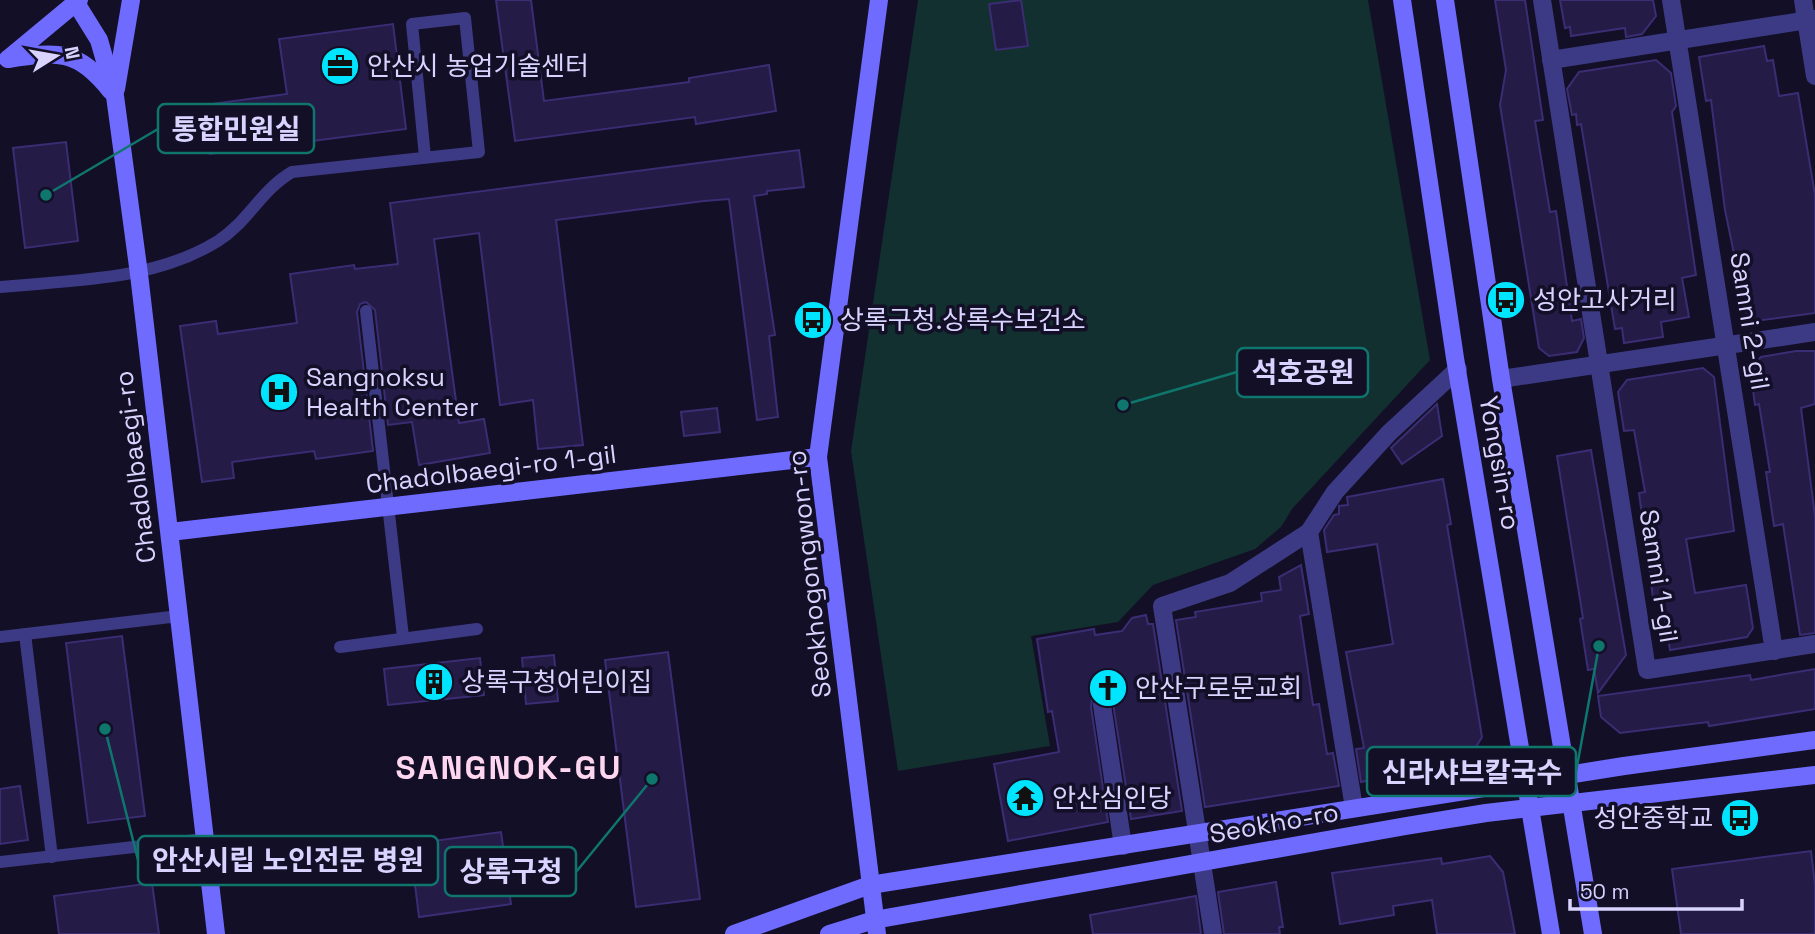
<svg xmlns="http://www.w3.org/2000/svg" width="1815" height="934" font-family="'Space Grotesk','Noto Sans KR',sans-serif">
<rect width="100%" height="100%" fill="#130f26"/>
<polygon fill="#12302f" points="918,0 1368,0 1430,360 1292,509 1281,527 1255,549 1153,585 1118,622 1031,636 1050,746 898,771 851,451"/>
<g fill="#241b47" stroke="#3b2d73" stroke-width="2">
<polygon points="496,0 531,0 544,101 689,82 689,78 769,65 776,111 696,124 695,117 515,141"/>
<polygon points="1021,0 1028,46 996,50 989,4"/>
<polygon points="1495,0 1525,0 1543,120 1535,121 1550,212 1556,211 1572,321 1581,319 1584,338 1577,352 1549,356 1539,348 1500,105 1506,70"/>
<polygon points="1560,0 1653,0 1656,16 1642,34 1626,37 1625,28 1571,36 1570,27 1565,28"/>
<polygon points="393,24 406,129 210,154 204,105 287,94 279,39"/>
<polygon points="1764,46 1767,61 1773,60 1779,96 1798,93 1815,195 1815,313 1748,322 1725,210 1711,100 1706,101 1699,57"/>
<polygon points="1656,60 1671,73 1676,106 1672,112 1696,275 1682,278 1689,317 1661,322 1663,337 1624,343 1622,328 1615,329 1581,124 1577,125 1576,114 1572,115 1567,89 1579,72"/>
<polygon points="66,142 78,241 25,248 13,148"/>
<polygon points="799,150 804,187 767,191 767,194 754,196 775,335 769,336 778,417 757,420 729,199 704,201 556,220 583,445 538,449 533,400 500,405 479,233 434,239 459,423 484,419 490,453 419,465 412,422 388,425 375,310 366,302 360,304 357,312 373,451 316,459 314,451 232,462 234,478 202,482 180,326 216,321 218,334 297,323 290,274 354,265 355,269 398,264 390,203"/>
<polygon points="1796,351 1815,351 1815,404 1801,408 1815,516 1815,633 1800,635 1783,524 1774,526 1766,472 1770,472 1759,404 1755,405 1750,369 1761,357"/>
<polygon points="1703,368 1714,377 1734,531 1686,539 1695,593 1746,585 1753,628 1747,637 1670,650 1661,596 1653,598 1639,493 1645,492 1634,430 1624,431 1618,392 1627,380"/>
<polygon points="1437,404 1442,436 1402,464 1391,448"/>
<polygon points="717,408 720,432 684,436 681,412"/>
<polygon points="1591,450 1626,655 1598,693 1594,669 1588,670 1580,619 1583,618 1557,456"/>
<polygon points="1443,479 1451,524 1447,525 1482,737 1468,760 1361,782 1356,749 1364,748 1346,652 1393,644 1377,544 1327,552 1324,530 1334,515 1339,514 1339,506 1348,505 1347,497"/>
<polygon points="1301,565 1309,614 1300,616 1313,705 1319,704 1327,754 1333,753 1339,786 1205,807 1176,620 1196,617 1195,612 1262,601 1261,593 1281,590 1279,577"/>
<polygon points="1146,615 1148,624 1153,624 1182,811 1131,819 1113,703 1107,695 1100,694 1092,700 1091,707 1108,822 1008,841 994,764 1059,752 1052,711 1048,712 1037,639 1094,629 1095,635 1122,631 1132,618"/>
<polygon points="122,636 145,816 88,823 66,643"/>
<polygon points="668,652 700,899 636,907 605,660"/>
<polygon points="554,655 558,701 526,704 522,658"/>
<polygon points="480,658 484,695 388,705 384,669"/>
<polygon points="1815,669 1815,709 1709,726 1708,722 1620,733 1601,717 1598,696 1750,675 1751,680"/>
<polygon points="20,786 28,840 0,844 0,789"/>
<polygon points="501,832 511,904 419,917 410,844"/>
<polygon points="1811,851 1815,885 1815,934 1681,934 1672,869"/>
<polygon points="1490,856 1503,872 1515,934 1437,934 1432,900 1393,906 1394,915 1340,924 1332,873 1441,858 1442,864"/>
<polygon points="1276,882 1283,927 1279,927 1280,934 1224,934 1218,892"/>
<polygon points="152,883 159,934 59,934 54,896"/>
<polygon points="1196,896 1201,934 1093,934 1090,915"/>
</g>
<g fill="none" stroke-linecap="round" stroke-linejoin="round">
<g stroke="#3d3a85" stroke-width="12">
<path d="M0,287C74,280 153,281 218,241C248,222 261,190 292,172L479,152L465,18L412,24L425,157"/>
<polyline points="366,311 403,637"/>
<polyline points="25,634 52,857"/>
<polyline points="0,637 179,616"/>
<polyline points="340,647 477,629"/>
<polyline points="0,862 205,839"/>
</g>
<g stroke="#3d3a85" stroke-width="18">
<polyline points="1542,0 1647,670 1815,644"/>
<polyline points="1671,0 1774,651"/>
<polyline points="1803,0 1815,76"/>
<polyline points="1551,60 1815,19"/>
<polyline points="1501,379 1815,332"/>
<polyline points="1309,532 1354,808"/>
<polyline points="1102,705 1123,846"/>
<polyline points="1213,934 1162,606 1230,583 1309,532 1335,492 1389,433 1458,369"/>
</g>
<g stroke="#6f6bff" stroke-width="18">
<polyline points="1402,0 1455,358 1551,934"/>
<polyline points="1445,0 1501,379 1593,934"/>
<polyline points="76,3 99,40 115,96 139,274 216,934"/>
<path d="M8,59C58,51 77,49 111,91"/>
<polyline points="8,59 79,0"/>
<polyline points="116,89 131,0"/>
<polyline points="170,532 818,457"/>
<polyline points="734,934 870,885 1624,766 1815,740"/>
<polyline points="829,934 874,920 1406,826 1486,813 1815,775"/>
<polyline points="877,934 818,457 879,0"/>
</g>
</g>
<defs>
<g id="office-disc" transform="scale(2.0125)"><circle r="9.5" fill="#00e5ff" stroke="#130f26"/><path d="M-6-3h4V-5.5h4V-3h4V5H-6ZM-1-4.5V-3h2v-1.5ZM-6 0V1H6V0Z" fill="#111"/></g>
<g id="bus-disc" transform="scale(2.0125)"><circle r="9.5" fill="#00e5ff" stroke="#130f26"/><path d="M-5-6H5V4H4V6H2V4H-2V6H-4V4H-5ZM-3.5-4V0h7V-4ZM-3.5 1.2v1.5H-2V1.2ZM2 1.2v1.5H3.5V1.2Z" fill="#111"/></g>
<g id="hospital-disc" transform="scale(2.0125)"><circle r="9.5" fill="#00e5ff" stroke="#130f26"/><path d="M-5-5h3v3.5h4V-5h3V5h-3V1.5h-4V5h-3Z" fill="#111"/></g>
<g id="building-disc" transform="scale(2.0125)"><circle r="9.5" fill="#00e5ff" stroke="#130f26"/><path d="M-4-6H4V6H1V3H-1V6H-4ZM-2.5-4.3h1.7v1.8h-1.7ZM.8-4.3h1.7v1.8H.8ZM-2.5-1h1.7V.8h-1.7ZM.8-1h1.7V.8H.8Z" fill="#111"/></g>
<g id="church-disc" transform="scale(2.0125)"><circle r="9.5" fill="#00e5ff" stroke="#130f26"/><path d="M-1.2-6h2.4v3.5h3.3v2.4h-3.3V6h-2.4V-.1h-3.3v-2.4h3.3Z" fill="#111"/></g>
<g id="temple-disc" transform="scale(2.0125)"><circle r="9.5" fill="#00e5ff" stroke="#130f26"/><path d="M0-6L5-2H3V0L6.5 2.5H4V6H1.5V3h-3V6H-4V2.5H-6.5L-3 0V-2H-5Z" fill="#111"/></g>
</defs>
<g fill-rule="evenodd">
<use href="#office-disc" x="340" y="66"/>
<use href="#bus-disc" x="1506" y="300"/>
<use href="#bus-disc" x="813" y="320"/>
<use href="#hospital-disc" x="279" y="392"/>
<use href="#building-disc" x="434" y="682"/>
<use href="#church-disc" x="1108" y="688"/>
<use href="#temple-disc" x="1025" y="798"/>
<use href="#bus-disc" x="1740" y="818"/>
</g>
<g text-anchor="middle" stroke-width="7" stroke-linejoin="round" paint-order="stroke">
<g font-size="26" fill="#d9d4ff" stroke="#130f26" text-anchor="start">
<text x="367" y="75">안산시 농업기술센터</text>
<text x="1533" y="309">성안고사거리</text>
<text x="840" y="329">상록구청.상록수보건소</text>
<text x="306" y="386">Sangnoksu<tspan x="306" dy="30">Health Center</tspan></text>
<text x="461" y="691">상록구청어린이집</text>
<text x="1135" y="697">안산구로문교회</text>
<text x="1052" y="807">안산심인당</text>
<text x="1713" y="827" text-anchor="end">성안중학교</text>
</g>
<g font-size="26" fill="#d9d4ff" stroke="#130f26">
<text transform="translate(1750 321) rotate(81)" y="9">Samni 2-gil</text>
<text transform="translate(1500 463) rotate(80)" y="9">Yongsin-ro</text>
<text transform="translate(135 467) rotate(-97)" y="9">Chadolbaegi-ro</text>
<text transform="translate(491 469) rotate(-7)" y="9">Chadolbaegi-ro 1-gil</text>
<text transform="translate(809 574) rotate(-96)" y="9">Seokhogongwon-ro</text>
<text transform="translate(1659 576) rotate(81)" y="9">Samni 1-gil</text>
<text transform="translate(1274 823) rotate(-10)" y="9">Seokho-ro</text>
</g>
<g font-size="33" font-weight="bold" letter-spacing="2" fill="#ffd6f0" stroke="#130f26">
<text x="509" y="779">SANGNOK-GU</text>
</g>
</g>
<path fill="none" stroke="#0f766e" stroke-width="2.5" d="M46 195L158 129M1123 405L1237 372M1599 646L1576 772M105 729L138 860M652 779L576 872"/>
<g fill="#0f766e" stroke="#130f26" stroke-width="2.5">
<circle cx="46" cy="195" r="7"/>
<circle cx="1123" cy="405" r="7"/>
<circle cx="1599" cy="646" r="7"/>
<circle cx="105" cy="729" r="7"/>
<circle cx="652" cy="779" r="7"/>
</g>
<g fill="#130f26" stroke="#0f766e" stroke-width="2.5">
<rect x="158" y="104" width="156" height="49" rx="7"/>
<rect x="1237" y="348" width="131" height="49" rx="7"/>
<rect x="1367" y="747" width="209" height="49" rx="7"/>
<rect x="138" y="836" width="300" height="49" rx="7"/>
<rect x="445" y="847" width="131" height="49" rx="7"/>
</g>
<g font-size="28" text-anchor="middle" font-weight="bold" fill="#d9d4ff">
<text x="236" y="139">통합민원실</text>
<text x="1303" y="382">석호공원</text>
<text x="1472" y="782">신라샤브칼국수</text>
<text x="288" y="870">안산시립 노인전문 병원</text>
<text x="511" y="881">상록구청</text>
</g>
<g transform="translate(56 56) rotate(79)" stroke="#130f26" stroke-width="5" paint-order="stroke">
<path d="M0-5L12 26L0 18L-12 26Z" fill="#d9d4ff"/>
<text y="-10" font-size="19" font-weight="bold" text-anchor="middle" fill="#d9d4ff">N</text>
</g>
<path d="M1570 899v10h172v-10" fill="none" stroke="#d9d4ff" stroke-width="3.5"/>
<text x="1580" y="899" font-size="21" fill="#d9d4ff" stroke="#130f26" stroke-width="5" paint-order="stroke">50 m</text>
</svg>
